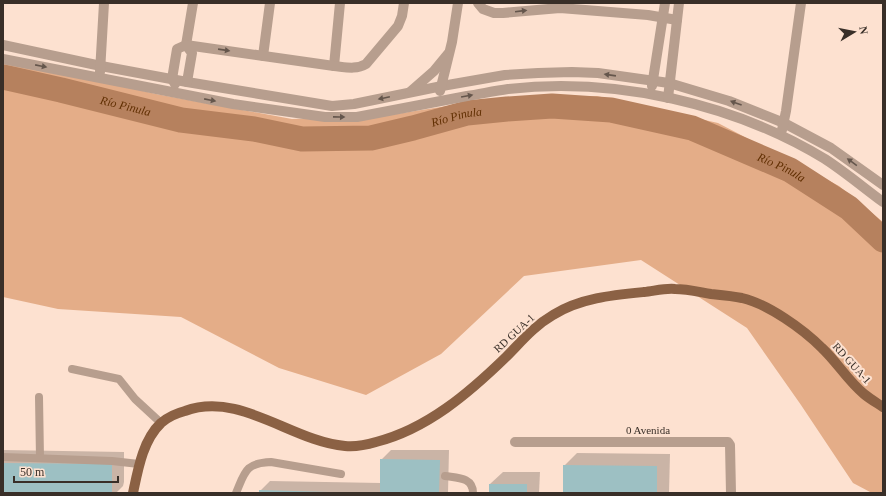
<svg xmlns="http://www.w3.org/2000/svg" width="886" height="496" font-family="Georgia,serif">
<rect width="100%" height="100%" fill="#fde1d0"/>
<polygon fill="#e4ad88" points="3,58 156,94 292,119 383,116 473,102 597,96 718,123 839,186 883,222 883,493 872,493 853,483 801,405 747,328 641,260 524,276 441,354 366,395 279,368 181,317 58,309 3,297"/>
<g fill="#0003">
<polygon points="3,450 124,452 124,482 123,486 116,493 3,493"/>
<polygon points="391,450 449,450 448,493 260,493 260,491 270,481 381,483 381,460"/>
<polygon points="577,453 670,454 669,493 564,493 564,466"/>
<polygon points="503,472 540,472 539,493 490,493 490,484"/>
</g>
<g fill="none" stroke-linecap="round" stroke-linejoin="round">
<path stroke="#b6815e" stroke-width="25" id="s1" d="M3,77L61,90L181,120L254,129L302,139L371,138L413,128L467,113L507,109L552,106L611,110L692,128L790,170L849,208L883,240"/>
</g>
<g fill="#9dc0c3">
<polygon points="380,459 440,460 439,493 380,493"/>
<polygon points="3,463 112,464 112,493 3,493"/>
<polygon points="563,465 657,466 657,493 563,493"/>
<rect x="489" y="484" width="38" height="9"/>
<polygon points="259,490 329,492 328,493 259,493"/>
</g>
<g fill="none" stroke-linecap="round" stroke-linejoin="round">
<g stroke="#b79e8e" stroke-width="8">
<polyline points="72,369 119,379 135,399 161,423"/>
<polyline points="39,397 40,458"/>
<polyline points="3,457 112,461 139,464"/>
<path d="M445,476C457,478 473,477 473,493"/>
<path d="M236,493C245,472 245,463 271,462L341,474"/>
</g>
<g stroke="#b79e8e" stroke-width="10">
<polyline points="478,3 483,9 494,13 503,13 560,8 648,15 677,20"/>
<polyline points="3,45 101,66 187,82 332,106 354,104 442,86 505,75 538,73 572,72 598,73 669,83 729,101 784,123 831,148 883,185"/>
<polyline points="263,56 270,3"/>
<path d="M3,59L233,104L325,117H357C393,110 430,103 467,96C480,94 494,91 508,89C615,77 733,103 825,159C845,172 864,188 883,202"/>
<polyline points="334,66 340,3"/>
<polyline points="100,72 104,3"/>
<polyline points="187,82 192,53 186,45 193,3"/>
<path d="M175,84L172,79L177,49L186,45L334,66C345,67 356,70 366,64L398,26L402,16L404,3"/>
<polyline points="652,86 665,3"/>
<polyline points="440,91 452,42 458,3"/>
<polyline points="410,92 434,71 448,54"/>
<polyline points="668,98 679,3"/>
<polyline points="782,130 786,111 801,3"/>
<polyline points="515,442 728,442 730,445 731,493"/>
</g>
<path stroke="#8b6144" stroke-width="10" d="M133,493C138,469 143,440 161,423C168,417 177,413 185,411C240,391 291,441 345,446C355,447 366,445 376,442C427,429 469,393 506,357C521,342 534,326 553,315C580,298 613,295 644,292C654,291 665,288 675,289C687,289 699,292 711,294C721,295 732,296 742,298C768,304 803,329 822,348C837,362 848,381 864,394C870,399 877,403 883,407"/>
</g>
<defs><path id="oneway-solid" d="M-6-.8H1V-3.2L6.5 0L1 3.2V.8H-6Z"/></defs>
<g fill="#65564c">
<use href="#oneway-solid" transform="translate(521 11) rotate(-7)"/>
<use href="#oneway-solid" transform="translate(224 50) rotate(8)"/>
<use href="#oneway-solid" transform="translate(41 66) rotate(11)"/>
<use href="#oneway-solid" transform="translate(610 75) rotate(-172)"/>
<use href="#oneway-solid" transform="translate(467 96) rotate(-10)"/>
<use href="#oneway-solid" transform="translate(384 98) rotate(168)"/>
<use href="#oneway-solid" transform="translate(210 100) rotate(11)"/>
<use href="#oneway-solid" transform="translate(736 103) rotate(-160)"/>
<use href="#oneway-solid" transform="translate(339 117) rotate(1)"/>
<use href="#oneway-solid" transform="translate(852 162) rotate(-144)"/>
</g>
<g text-anchor="middle" stroke-width="4" stroke-linejoin="round" paint-order="stroke">
<g font-size="11" fill="#392f28" stroke="#fde1d0">
<text transform="translate(514 333) rotate(-43)" y="4">RD GUA-1</text>
<text transform="translate(852 363) rotate(48)" y="4">RD GUA-1</text>
<text x="648" y="434">0 Avenida</text>
</g>
<g font-size="12" font-style="italic" fill="#612f02" stroke="#fde1d0">
<text dy="4" stroke="none"><textPath href="#s1" startOffset="126">Río Pinula</textPath></text>
<text dy="4" stroke="none"><textPath href="#s1" startOffset="463">Río Pinula</textPath></text>
<text dy="4" stroke="none"><textPath href="#s1" startOffset="799">Río Pinula</textPath></text>
</g>
</g>
<rect width="886" height="496" fill="none" stroke="#392f28" stroke-width="8"/>
<g transform="translate(854 32) rotate(80)" stroke="#fde1d0" stroke-width="3" paint-order="stroke">
<path d="M0-3L7 15L0 10L-7 15Z" fill="#392f28"/>
<text y="-6" font-size="11" font-weight="bold" text-anchor="middle" fill="#392f28">N</text>
</g>
<path d="M14 476v6h104v-6" fill="none" stroke="#392f28" stroke-width="2"/>
<text x="20" y="476" font-size="12" fill="#392f28" stroke="#fde1d0" stroke-width="3" paint-order="stroke">50 m</text>
</svg>
